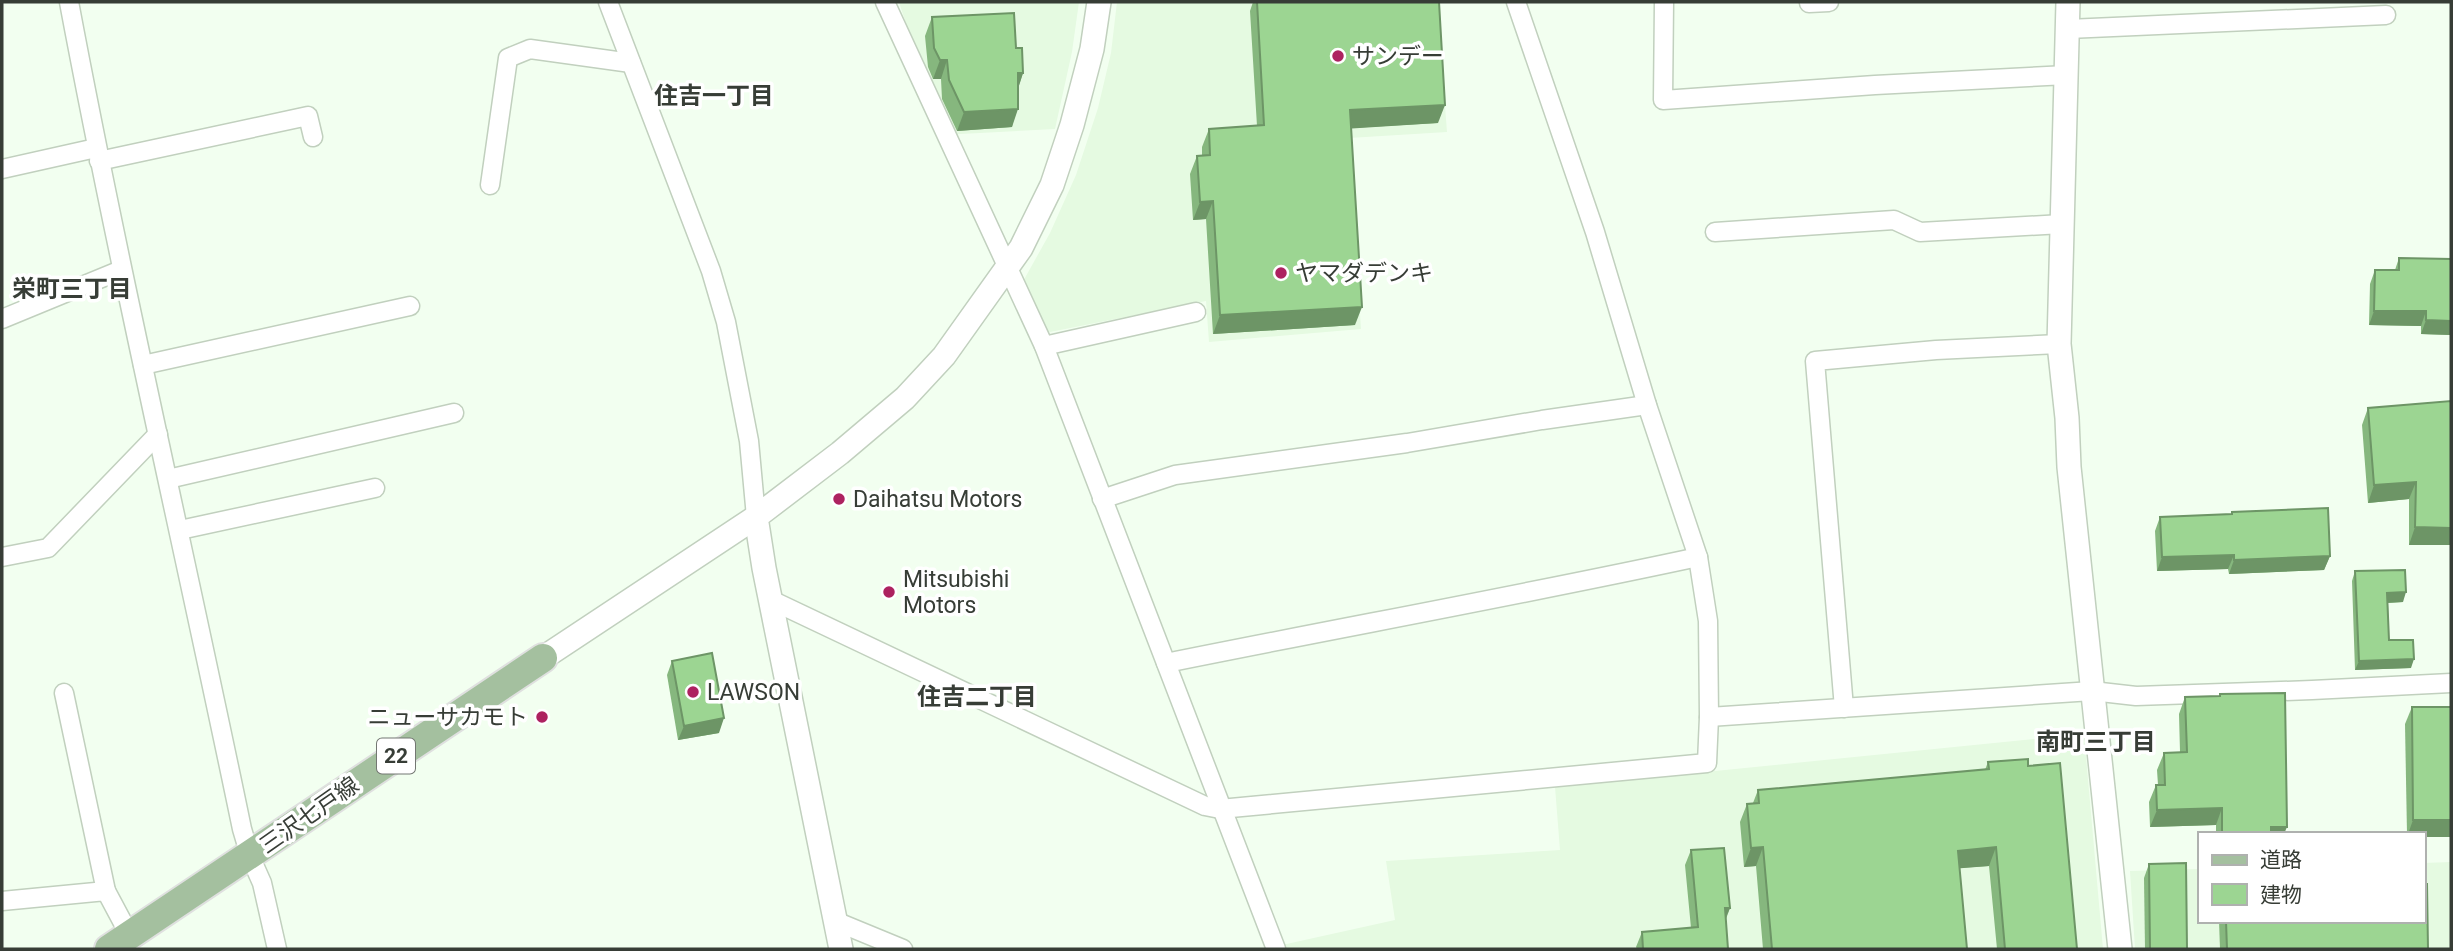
<svg xmlns="http://www.w3.org/2000/svg" width="2453" height="951" font-family="Roboto,'Noto Sans JP',sans-serif">
<rect width="100%" height="100%" fill="#f2fff0"/>
<g fill="#e5fae1">
<polygon points="899,2 1079,2 1072,52 1055,129 942,135"/>
<polygon points="1117,2 1437,2 1447,132 1349,138 1361,329 1209,342 1206,301 1040,334 1021,285 1050,233 1076,175 1098,108 1111,53"/>
<polygon points="2084,734 2103,949 1283,949 1282,945 1395,920 1386,861 1560,850 1555,787"/>
<polygon points="2451,862 2451,949 2135,949 2130,871 2199,869 2199,921 2423,921 2423,863"/>
</g>
<g fill="none" stroke-linecap="round" stroke-linejoin="round">
<g stroke="#c1d0be" stroke-width="21">
<g id="minor">
<path d="M69,2C121,279 185,553 242,829L250,856L262,883L277,949"/>
<polyline points="608,2 711,271 726,322 749,441 756,517"/>
<polyline points="885,2 1044,346 1276,949"/>
<polyline points="1664,2 1663,100 1875,85 2067,75"/>
<polyline points="1809,3 1829,2"/>
<polyline points="2068,29 2386,15"/>
<polyline points="99,161 308,116 313,137"/>
<polyline points="2,169 96,148"/>
<polyline points="490,185 508,58 530,49 631,63"/>
<polyline points="1715,232 1894,220 1920,232 2062,224"/>
<polyline points="2,319 121,270"/>
<polyline points="1044,346 1196,312"/>
<polyline points="143,365 410,306"/>
<polyline points="168,479 454,413"/>
<polyline points="1102,499 1175,475 1407,443 1542,420 1647,405"/>
<polyline points="180,530 375,488"/>
<polyline points="2,557 48,548 158,434"/>
<polyline points="771,600 1205,806 1220,809 1707,763 1709,717 1708,621 1698,557 1647,405 1595,232 1516,2"/>
<path d="M1166,663C1344,627 1522,595 1698,557"/>
<polyline points="64,693 106,891"/>
<polyline points="1844,708 1815,361 1936,350 2059,344"/>
<polyline points="1709,717 2092,691 2136,696 2312,690 2451,683"/>
<polyline points="2,901 106,891 130,936"/>
<polyline points="835,921 903,949"/>
</g>
</g>
<g stroke="#c1d0be" stroke-width="26">
<g id="tertiary">
<polyline points="2068,2 2059,344 2067,418 2069,467 2120,949"/>
<polyline points="543,658 756,517"/>
<polyline points="841,949 764,568 756,517 840,453 905,398 944,356 1021,248 1052,185 1072,125 1092,49 1099,2"/>
</g>
</g>
<g stroke="#dfe0df" stroke-width="32">
<polyline id="primary" points="109,949 543,658"/>
</g>
<use href="#minor" stroke="#fff" stroke-width="18"/>
<use href="#tertiary" stroke="#fff" stroke-width="23"/>
<use href="#primary" stroke="#a4c09f" stroke-width="28"/>
</g>
<g fill="#86b77e">
<polygon points="1253,2 1439,2 1438,123 1351,128 1355,325 1213,334 1206,219 1193,220 1190,174 1197,156 1202,155 1202,147 1209,129 1257,126 1250,11"/>
<polygon points="932,17 1016,48 1023,73 1018,88 1012,127 957,131 942,99 941,79 933,79 928,67 925,36"/>
<polygon points="2399,258 2451,259 2451,335 2421,334 2421,326 2369,325 2370,284 2375,270 2395,270"/>
<polygon points="2451,401 2451,545 2409,545 2409,499 2368,503 2362,425 2368,408"/>
<polygon points="2232,512 2330,556 2324,570 2229,574 2228,569 2157,571 2155,531 2160,517 2231,514"/>
<polygon points="2355,571 2403,602 2388,603 2389,640 2411,668 2355,670 2352,581"/>
<polygon points="672,661 719,733 678,740 667,675"/>
<polygon points="2220,694 2284,834 2216,834 2216,825 2150,827 2149,802 2156,785 2158,785 2157,770 2164,753 2180,752 2179,714 2185,697 2219,696"/>
<polygon points="2412,707 2423,834 2407,834 2405,724"/>
<polygon points="1988,762 2028,766 2077,949 1997,949 1989,866 1959,868 1967,949 1763,949 1756,866 1744,867 1740,822 1747,804 1753,803 1758,790 1985,770"/>
<polygon points="1691,850 1730,908 1726,919 1728,949 1637,949 1636,947 1642,932 1691,928 1685,865"/>
<polygon points="2149,864 2187,949 2145,949 2144,878"/>
<polygon points="2219,921 2423,921 2428,949 2220,949"/>
</g>
<g fill="#6d9566">
<polygon points="940,60 947,60 941,79 933,79"/>
<polygon points="1018,73 1023,73 1017,92"/>
<polygon points="1445,105 1438,123 1344,129 1350,110"/>
<polygon points="1018,109 1012,127 957,131 964,112"/>
<polygon points="1213,201 1206,219 1193,220 1200,202"/>
<polygon points="1362,307 1355,325 1213,334 1220,315"/>
<polygon points="2374,311 2426,311 2421,326 2369,325"/>
<polygon points="2426,320 2451,321 2451,335 2421,334"/>
<polygon points="2416,482 2409,499 2368,503 2374,485"/>
<polygon points="2415,527 2451,528 2451,545 2409,545"/>
<polygon points="2234,555 2228,569 2157,571 2162,557"/>
<polygon points="2330,556 2324,570 2229,574 2234,560"/>
<polygon points="2406,592 2403,602 2384,603 2387,593"/>
<polygon points="2414,659 2411,668 2355,670 2359,661"/>
<polygon points="724,718 719,733 678,740 684,726"/>
<polygon points="2222,808 2216,825 2150,827 2157,810"/>
<polygon points="2413,820 2451,820 2451,837 2423,837 2423,834 2408,834"/>
<polygon points="2271,827 2287,827 2284,834 2268,834"/>
<polygon points="1763,847 1756,866 1744,867 1751,848"/>
<polygon points="1996,847 1989,866 1951,869 1958,851"/>
<polygon points="1725,908 1730,908 1724,922"/>
</g>
<g fill="#9cd592" stroke="#6d9566" stroke-width="2">
<polygon points="1257,2 1439,2 1445,105 1350,110 1362,307 1220,315 1213,201 1200,202 1197,156 1210,155 1209,129 1264,125"/>
<polygon points="1014,13 1016,48 1022,48 1023,73 1018,73 1018,109 964,112 949,80 947,60 940,60 934,48 932,17"/>
<polygon points="2399,258 2451,259 2451,321 2426,320 2426,311 2374,311 2375,270 2399,270"/>
<polygon points="2451,401 2451,528 2415,527 2416,482 2374,485 2368,408"/>
<polygon points="2328,508 2330,556 2234,560 2234,555 2162,557 2160,517 2232,514 2232,512"/>
<polygon points="2405,570 2406,592 2387,593 2389,640 2413,640 2414,659 2359,661 2355,571"/>
<polygon points="712,653 724,718 684,726 672,661"/>
<polygon points="2285,693 2287,827 2271,827 2271,834 2222,834 2222,808 2157,810 2156,785 2165,785 2164,753 2187,752 2185,697 2220,696 2220,694"/>
<polygon points="2412,707 2451,707 2451,820 2413,820"/>
<polygon points="2028,759 2028,766 2060,763 2077,949 2005,949 1996,847 1958,851 1967,949 1772,949 1763,847 1751,848 1747,804 1759,803 1758,790 1989,769 1988,762"/>
<polygon points="1724,848 1730,908 1725,908 1728,949 1643,949 1642,932 1698,927 1691,850"/>
<polygon points="2186,863 2187,949 2150,949 2149,864"/>
<polygon points="2423,884 2427,884 2428,949 2227,949 2226,921 2423,921"/>
</g>
<g fill="#ad2260" stroke="#fff" stroke-width="2.5">
<circle cx="1338" cy="56" r="7"/>
<circle cx="1281" cy="273" r="7"/>
<circle cx="839" cy="499" r="7"/>
<circle cx="889" cy="592" r="7"/>
<circle cx="693" cy="692" r="7"/>
<circle cx="542" cy="717" r="7"/>
</g>
<g text-anchor="middle" stroke-width="7" stroke-linejoin="round" paint-order="stroke">
<rect fill="#fff" stroke="#737772" stroke-width="2" x="377" y="738.5" width="38" height="35" rx="5"/>
<g font-size="21" font-weight="bold" fill="#373d36">
<text x="396" y="763">22</text>
</g>
<g font-size="23" fill="#373d36" stroke="#fff" text-anchor="start">
<text x="1352" y="64">サンデー</text>
<text x="1295" y="281">ヤマダデンキ</text>
<text x="853" y="507">Daihatsu Motors</text>
<text x="903" y="587">Mitsubishi<tspan x="903" dy="26">Motors</tspan></text>
<text x="707" y="700">LAWSON</text>
<text x="528" y="725" text-anchor="end">ニューサカモト</text>
</g>
<g font-size="23" fill="#373d36" stroke="#fff">
<text transform="translate(309 815) rotate(-35)" y="8">三沢七戸線</text>
</g>
<g font-size="24" font-weight="bold" fill="#373d36" stroke="#fff">
<text x="714" y="104">住吉一丁目</text>
<text x="72" y="297">栄町三丁目</text>
<text x="977" y="705">住吉二丁目</text>
<text x="2096" y="750">南町三丁目</text>
</g>
</g>
<rect width="2453" height="951" fill="none" stroke="#373d36" stroke-width="7"/>
<rect x="2198" y="832" width="228" height="91" fill="#ffffff" stroke="#afb1af" stroke-width="2"/>
<rect x="2212" y="855" width="35" height="10" fill="#a4c09f" stroke="#afb1af" stroke-width="2"/>
<text x="2260" y="867" font-size="21" fill="#373d36">道路</text>
<rect x="2212" y="884" width="35" height="21" fill="#9cd592" stroke="#afb1af" stroke-width="2"/>
<text x="2260" y="902" font-size="21" fill="#373d36">建物</text>
</svg>
